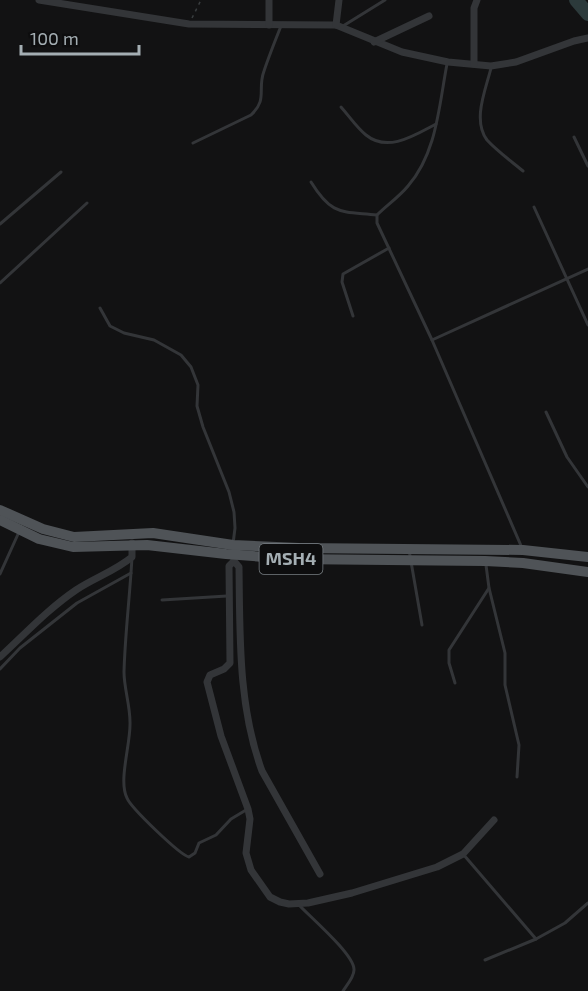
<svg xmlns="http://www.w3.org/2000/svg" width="588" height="991" font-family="'Exo 2',sans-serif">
<rect width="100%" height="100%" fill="#121213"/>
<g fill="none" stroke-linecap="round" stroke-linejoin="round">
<polyline stroke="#2c3a3b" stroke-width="14" points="576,0 588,14"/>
<polyline stroke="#393d3f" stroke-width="1.5" stroke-dasharray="3 4.5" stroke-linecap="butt" points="192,18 201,0"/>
<g stroke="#333538" stroke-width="3">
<polyline points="343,26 385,0"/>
<path d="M447,64C439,105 437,153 408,186C399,197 387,205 377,215V223L432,340L522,548"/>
<path d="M491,68C486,89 472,120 487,140C497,151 511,161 523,171"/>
<path d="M341,107C349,116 357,128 366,135C388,153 415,135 436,124"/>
<polyline points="574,137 588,166"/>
<path d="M193,143L251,115C268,99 257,90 264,71C269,56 275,41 281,26"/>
<path d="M311,182C332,216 341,211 377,215"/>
<polyline points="534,207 588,325"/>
<polyline points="0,224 61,172"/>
<polyline points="0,283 87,203"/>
<polyline points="100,308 110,326 124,333 154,340 181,355 191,367 198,385 197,406 203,427 229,492 234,512 235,528 233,544"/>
<polyline points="353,316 342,282 343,274 389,248"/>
<polyline points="432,340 588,269"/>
<polyline points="546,412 567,457 588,487"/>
<polyline points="409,550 422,625"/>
<path d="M132,557C130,595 125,634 124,672C124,688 130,705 130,722C131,743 118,781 127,798C131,808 180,855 189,857L195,853L199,843L216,835L231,819L246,810"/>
<polyline points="486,565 489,588 505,653 505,685 519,745 517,777"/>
<polyline points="0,574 19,532"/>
<polyline points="162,600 227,596"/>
<polyline points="0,669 20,648 77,603 131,573"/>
<polyline points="455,683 449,663 449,650 489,588"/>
<polyline points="463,854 536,939"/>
<path d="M298,904C309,916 355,955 354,970C354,977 347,985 343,991"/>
<polyline points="485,960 536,939 565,923 588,903"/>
</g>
<g stroke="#333538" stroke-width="7">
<polyline points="39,0 189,24 336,25 402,52 448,62 491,66 516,62 574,41 588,38"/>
<polyline points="269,0 269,25"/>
<polyline points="336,25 339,0"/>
<polyline points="374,42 429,16"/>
<polyline points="474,64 474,8 477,0"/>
<path d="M234,556V561L239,567C240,635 238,706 262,771L320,874"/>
<polyline points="234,561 229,566 230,663 224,669 210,675 207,682 221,736 248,809 250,819 246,853 251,870 270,897 280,902 289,904 308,903 352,893 437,867 463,854 494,820"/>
<path d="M0,657C25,634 48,609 76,590C94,578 115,571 132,557V543"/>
</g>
<g stroke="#4f5357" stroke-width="10">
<polyline points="0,510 43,529 74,537 153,533 233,545 299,548 523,550 588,557"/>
<polyline points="0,520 39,539 73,547 147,545 226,554 290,559 485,561 523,563 588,572"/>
</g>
</g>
<g text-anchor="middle" stroke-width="5" stroke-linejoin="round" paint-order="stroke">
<rect fill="#0d0d0e" stroke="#777e82" stroke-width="1.5" x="259.5" y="544" width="63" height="30" rx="4.5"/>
<g font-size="18" font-weight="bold" fill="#a4aeb3">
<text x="291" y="565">MSH4</text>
</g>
</g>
<path d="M21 45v9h118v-9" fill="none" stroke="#a4aeb3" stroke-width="3"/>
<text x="30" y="45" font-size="18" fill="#a4aeb3" stroke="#0d0d0e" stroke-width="4.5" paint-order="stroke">100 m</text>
</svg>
